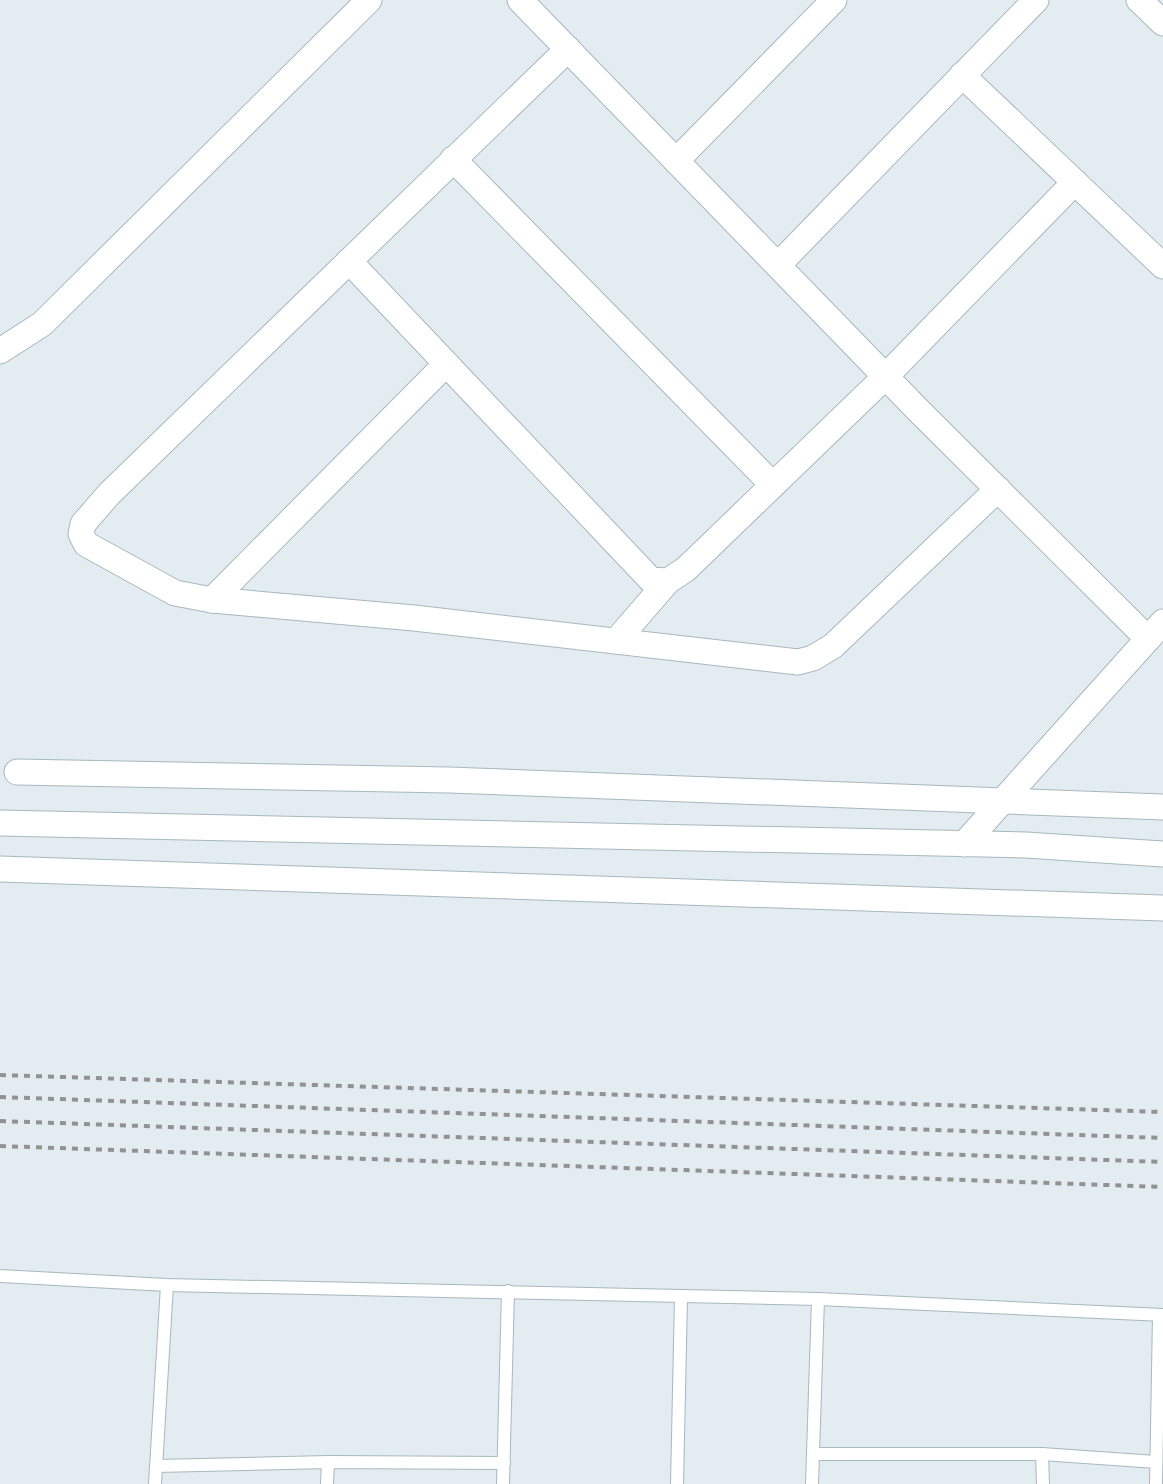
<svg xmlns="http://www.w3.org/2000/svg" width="1163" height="1484" font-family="'Open Sans',sans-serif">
<rect width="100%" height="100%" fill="#e2ecf1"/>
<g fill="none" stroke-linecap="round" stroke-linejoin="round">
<g stroke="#a7b8bf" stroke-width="14">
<g id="lane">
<polyline points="0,1276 167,1285 818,1299 1163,1315"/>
<polyline points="814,1454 1042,1454 1156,1462"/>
<polyline points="1042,1454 1043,1484"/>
<polyline points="156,1466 328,1462 504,1463"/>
<polyline points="155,1484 167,1285"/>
<polyline points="327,1484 328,1462"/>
<polyline points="503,1484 508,1291"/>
<polyline points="677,1484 681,1297"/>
<polyline points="812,1484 818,1299"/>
<polyline points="1156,1484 1159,1315"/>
</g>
</g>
<g stroke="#a7b8bf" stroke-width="27">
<g id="street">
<polyline points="520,0 918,410 1148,639"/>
<polyline points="1139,0 1163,23"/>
<polyline points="568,49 109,494 83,524 81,534 86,544 175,593 212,600 414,618 798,662 813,658 833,646 998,489"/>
<polyline points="962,75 1163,266"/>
<polyline points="453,159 773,485"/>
<polyline points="676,161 834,0"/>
<polyline points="349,261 651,580 668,581 686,569 886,376 1075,182"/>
<polyline points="778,265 1036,0"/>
<polyline points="0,351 42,324 369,0"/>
<polyline points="212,600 446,364"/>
<polyline points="616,641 668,581"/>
<polyline points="17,772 449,780 1163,807"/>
<polyline points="0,823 1026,845 1163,854"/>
<polyline points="964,844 1163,622"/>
<polyline points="0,869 1163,908"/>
</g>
</g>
<use href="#lane" stroke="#fff" stroke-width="12"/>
<use href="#street" stroke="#fff" stroke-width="25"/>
<g stroke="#929292" stroke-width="4" stroke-dasharray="6 6" stroke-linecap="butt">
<polyline points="0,1075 1163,1112"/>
<polyline points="0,1097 1163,1138"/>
<polyline points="0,1121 1163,1162"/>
<polyline points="0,1146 1163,1187"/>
</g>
</g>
</svg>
